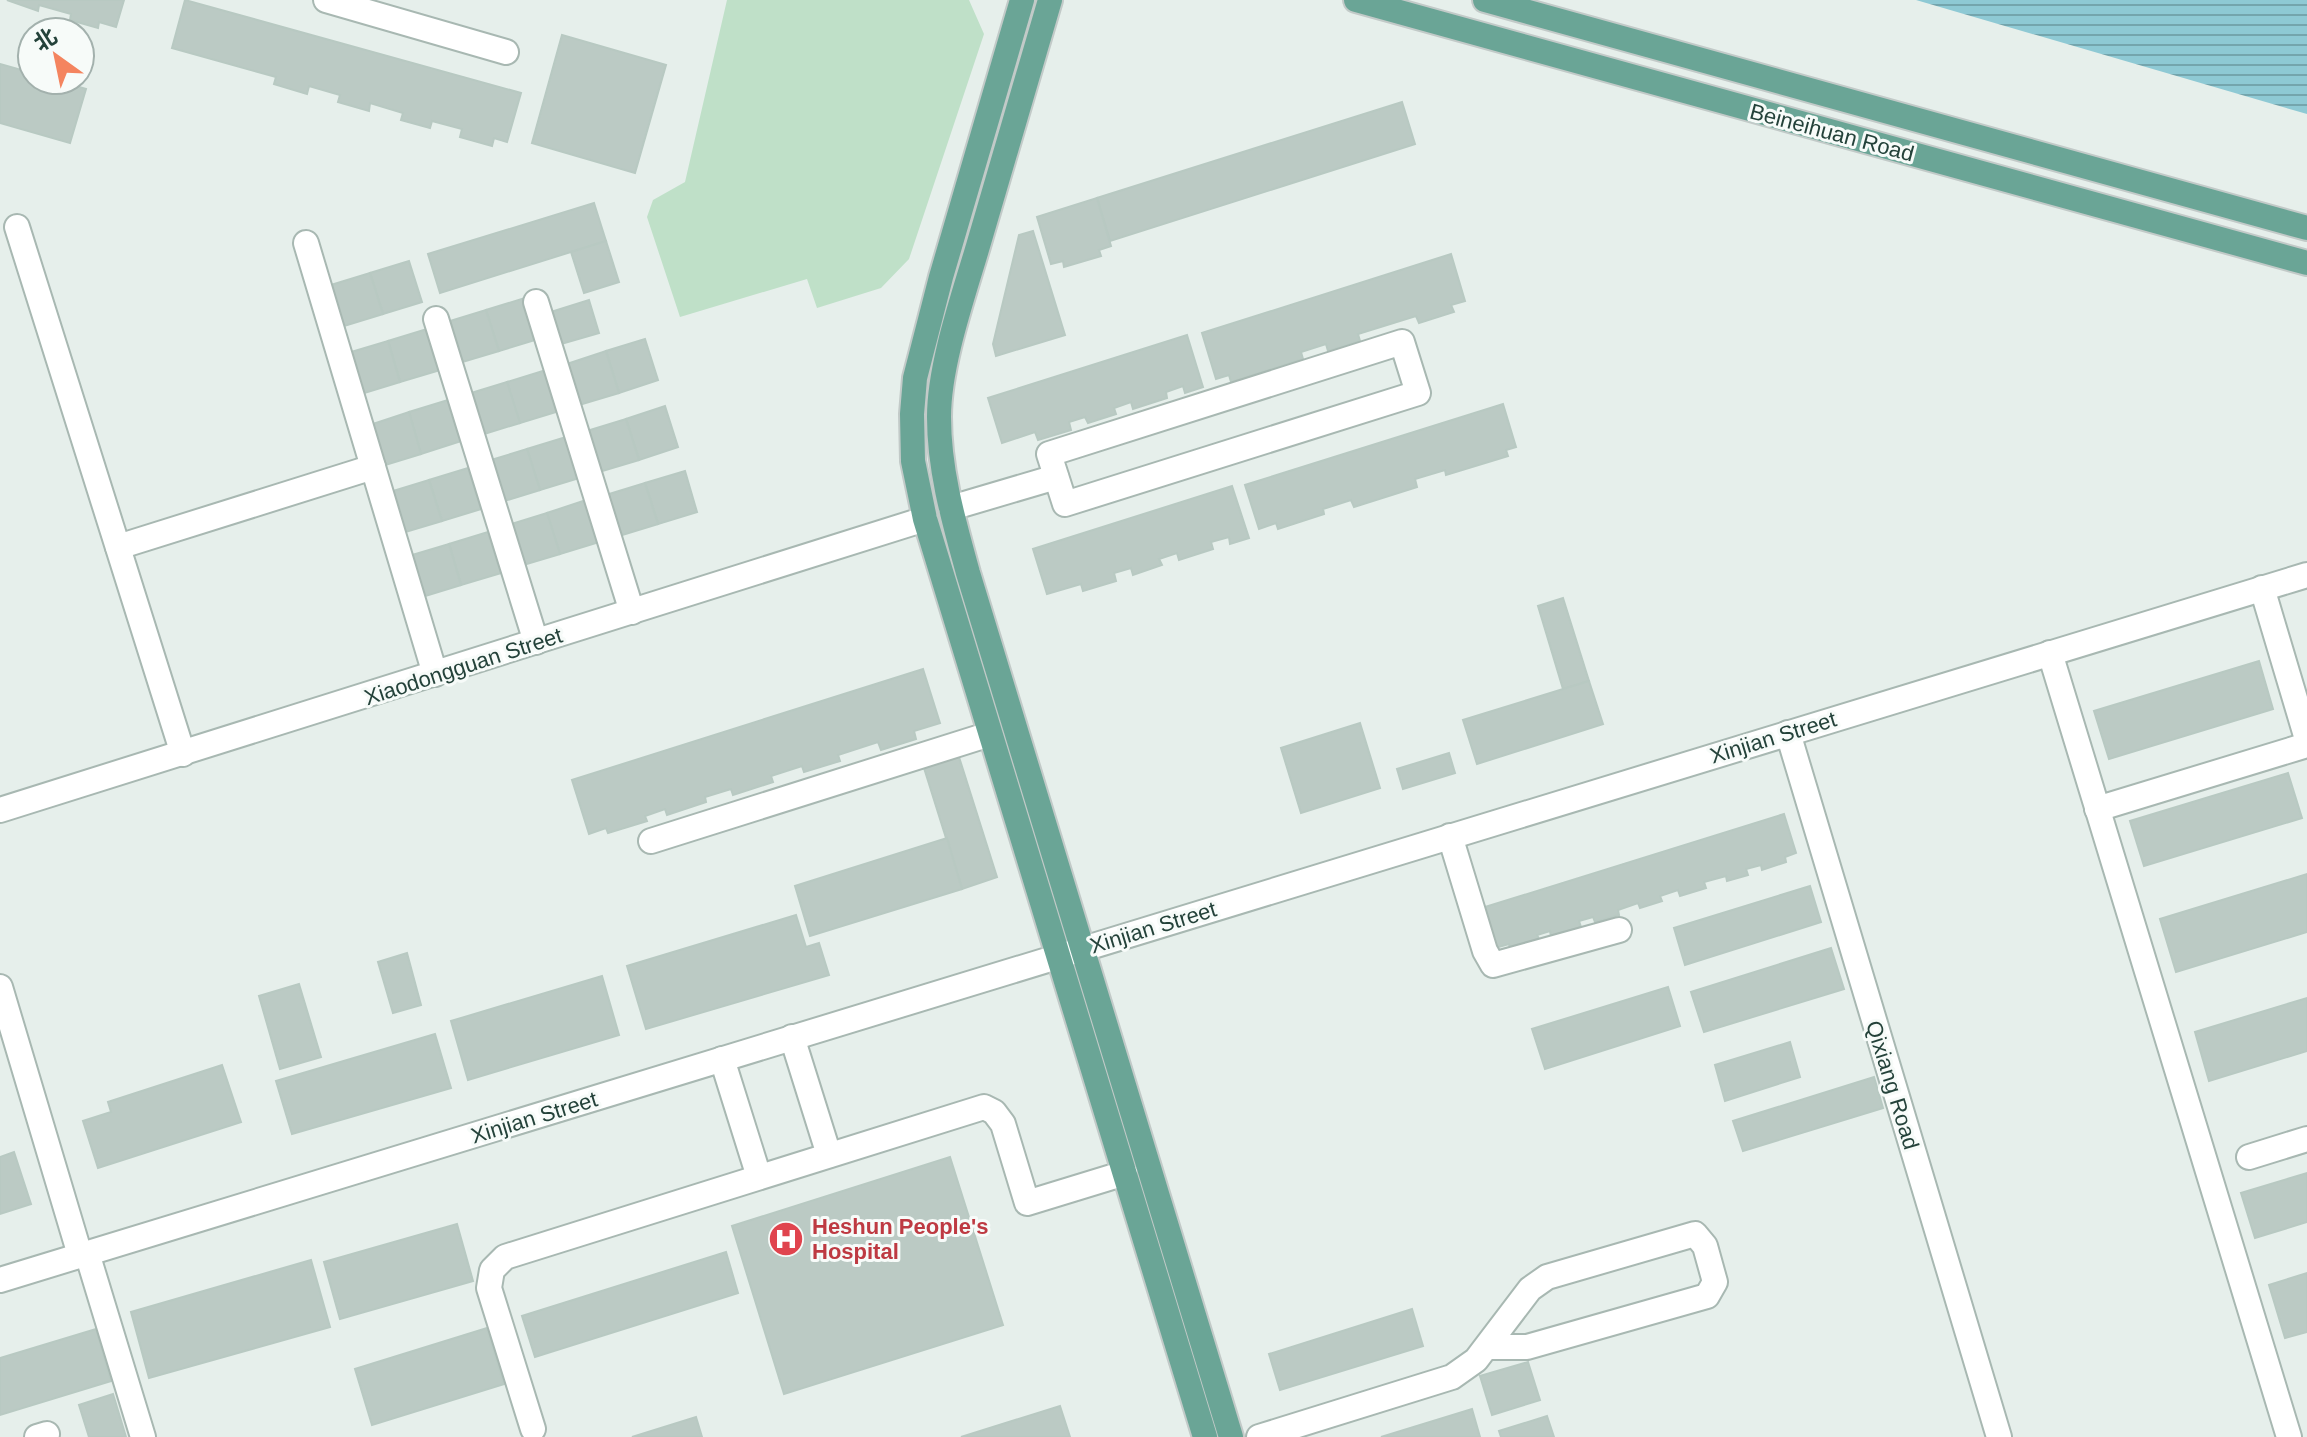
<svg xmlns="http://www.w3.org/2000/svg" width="2307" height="1437" font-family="Arial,'Noto Sans SC',sans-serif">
<defs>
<pattern id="water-rules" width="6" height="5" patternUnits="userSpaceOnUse" patternTransform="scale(2)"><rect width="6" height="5" fill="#8ec9d4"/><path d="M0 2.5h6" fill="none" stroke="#74a5ad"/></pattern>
</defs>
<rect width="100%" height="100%" fill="#e6efeb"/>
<polygon fill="#bfe0c8" points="727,0 969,0 984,34 909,259 881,288 817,308 807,279 680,317 647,217 653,200 685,182"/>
<polygon fill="url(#water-rules)" points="1916,0 2307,0 2307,114"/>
<g fill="#bbcac4" stroke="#b8c9c2" stroke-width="2">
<polygon points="7,0 124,0 116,27 99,22 98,28 70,20 71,14 39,5 38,11"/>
<polygon points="185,0 521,93 507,142 494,138 492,146 460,137 462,129 432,121 430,128 401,120 403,113 370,103 369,111 338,102 340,95 309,86 307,94 274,84 276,77 172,48"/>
<polygon points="562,35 666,65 635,173 532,143"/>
<polygon points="0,64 32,73 32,80 55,80 86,89 70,143 0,123"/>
<polygon points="1402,102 1415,144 1110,241 1097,198"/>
<polygon points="1097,198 1111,246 1099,250 1101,256 1064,267 1063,261 1051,264 1037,217"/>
<polygon points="594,203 606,241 440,293 428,254"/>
<polygon points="1033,231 1065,335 996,356 993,344 1019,235"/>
<polygon points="606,241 619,282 584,293 571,252"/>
<polygon points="1451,254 1465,301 1451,305 1454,312 1419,323 1416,316 1358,334 1360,341 1328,351 1326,344 1301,352 1303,359 1231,382 1229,375 1216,379 1202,333"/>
<polygon points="409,261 422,302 383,314 370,273"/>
<polygon points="370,273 383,314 344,326 331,285"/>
<polygon points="525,298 538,339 499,351 486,310"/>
<polygon points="589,300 599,333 561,344 551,312"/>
<polygon points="486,310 499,351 459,363 447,322"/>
<polygon points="427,329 440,370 400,382 388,341"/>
<polygon points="1187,335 1203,387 1185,393 1183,386 1166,392 1167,398 1133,409 1131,402 1114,408 1116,414 1088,423 1085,417 1069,422 1071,430 1038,440 1035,432 1002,443 988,398"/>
<polygon points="645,339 658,380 619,393 606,351"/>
<polygon points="388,341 400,382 361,394 348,353"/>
<polygon points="606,351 619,393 579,405 567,364"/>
<polygon points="546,370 559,411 520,423 507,382"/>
<polygon points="507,382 520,423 481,435 468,394"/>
<polygon points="448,400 461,441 421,454 409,412"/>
<polygon points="1503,404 1516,447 1506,450 1508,456 1446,475 1445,470 1415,479 1417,487 1354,507 1351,500 1323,509 1324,514 1278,529 1276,523 1259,529 1245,485"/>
<polygon points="665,406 678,447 639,460 626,419"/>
<polygon points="409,412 421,454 382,466 370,425"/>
<polygon points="626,419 639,460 599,472 587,431"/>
<polygon points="566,437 579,478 540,490 527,449"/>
<polygon points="527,449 540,490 501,502 488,461"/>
<polygon points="468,468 481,509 442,521 429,480"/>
<polygon points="685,471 697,512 658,524 645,483"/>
<polygon points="429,480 442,521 402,533 390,492"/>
<polygon points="645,483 658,524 619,536 606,495"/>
<polygon points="1232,486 1249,538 1230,544 1229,537 1211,542 1213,549 1179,560 1177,553 1159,559 1162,565 1133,575 1131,568 1114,573 1116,581 1083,591 1081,584 1047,594 1033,549"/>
<polygon points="586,500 599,542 560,554 547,513"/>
<polygon points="547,513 560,554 520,566 508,525"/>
<polygon points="488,532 501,573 461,585 449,544"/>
<polygon points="449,544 461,585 422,597 409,556"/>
<polygon points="1563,598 1589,681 1563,689 1538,606"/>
<polygon points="2259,661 2273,709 2109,759 2094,711"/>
<polygon points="923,669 940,723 914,731 916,739 881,750 878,742 838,755 840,761 804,772 802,766 771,776 773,782 733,795 731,789 705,797 706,802 667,815 665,809 645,816 647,821 608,833 606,828 589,834 572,780"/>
<polygon points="1589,681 1603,724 1477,764 1463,720"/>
<polygon points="1360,723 1380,788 1301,813 1281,748"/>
<polygon points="1449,753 1455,773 1403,789 1397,769"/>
<polygon points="959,757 997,877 962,889 924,768"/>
<polygon points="2288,773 2302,818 2144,866 2130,821"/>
<polygon points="1784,814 1796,853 1785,857 1786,862 1762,870 1761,865 1746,869 1748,875 1727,881 1726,876 1704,882 1706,888 1680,896 1678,890 1660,896 1662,901 1640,908 1638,903 1618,910 1619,915 1595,922 1593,917 1579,921 1581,927 1551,936 1550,931 1537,935 1539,939 1510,948 1509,944 1495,948 1482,908"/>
<polygon points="947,838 962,889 810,936 795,886"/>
<polygon points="2307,874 2307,932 2176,972 2160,919"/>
<polygon points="1810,886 1821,922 1685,965 1674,928"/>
<polygon points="796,915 806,947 819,943 829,975 646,1029 627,966"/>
<polygon points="1831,948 1844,989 1704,1032 1691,992"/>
<polygon points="407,953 421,1005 393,1013 378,962"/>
<polygon points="602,976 619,1035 468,1080 451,1021"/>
<polygon points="299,984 321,1057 280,1069 259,996"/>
<polygon points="1668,987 1680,1026 1545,1069 1532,1029"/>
<polygon points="2307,998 2307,1051 2209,1081 2195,1032"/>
<polygon points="435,1034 451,1088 292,1134 276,1081"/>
<polygon points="1790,1042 1800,1077 1725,1101 1715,1065"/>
<polygon points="222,1065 241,1122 98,1168 83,1121 111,1112 108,1102"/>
<polygon points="1874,1077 1883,1108 1743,1151 1733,1121"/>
<polygon points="14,1152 31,1204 0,1214 0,1157"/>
<polygon points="950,1157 1003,1325 784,1394 732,1226"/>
<polygon points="2307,1173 2307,1222 2255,1238 2241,1193"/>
<polygon points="457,1224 473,1281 340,1319 324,1262"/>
<polygon points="726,1252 738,1293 535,1357 522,1316"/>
<polygon points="311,1260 330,1327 149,1378 131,1312"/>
<polygon points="2307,1273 2307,1332 2285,1338 2269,1285"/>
<polygon points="1412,1309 1423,1346 1280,1390 1269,1354"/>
<polygon points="487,1328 504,1384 372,1425 355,1369"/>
<polygon points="96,1329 111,1381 0,1415 0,1358"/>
<polygon points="1528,1362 1540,1400 1492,1415 1480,1376"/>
<polygon points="113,1394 126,1437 89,1437 79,1405"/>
<polygon points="1060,1406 1070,1437 961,1437"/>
<polygon points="1472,1409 1480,1437 1381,1437"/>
<polygon points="1547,1416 1554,1437 1501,1437 1499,1431"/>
<polygon points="696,1417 702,1437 632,1437"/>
</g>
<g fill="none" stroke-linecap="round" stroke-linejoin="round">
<g stroke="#a8b8b2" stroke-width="28">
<g id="minor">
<polyline points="326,0 506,52"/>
<polyline points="17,227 183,754"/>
<polyline points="306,243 435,674"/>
<polyline points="536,302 632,612"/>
<polyline points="436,319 536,642"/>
<polygon points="1402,342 1418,393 1065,504 1049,454"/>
<polyline points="951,508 1056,477"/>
<polyline points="118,547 373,467"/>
<polyline points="2262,588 2307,739"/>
<polyline points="2050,653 2289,1437"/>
<polyline points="1788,733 1999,1437"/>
<polyline points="2097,809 2307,745"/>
<polyline points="0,810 925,519"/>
<polyline points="1450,836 1485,951 1493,965 1619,930"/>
<polyline points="651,841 990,734"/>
<polyline points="0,987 80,1255"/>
<polyline points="792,1037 829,1155"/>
<polyline points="722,1059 759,1177"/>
<polyline points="2249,1157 2307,1139"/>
<polyline points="87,1253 143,1437"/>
<polyline points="0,1280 2307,575"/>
<polyline points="533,1429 489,1288 492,1270 505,1257 984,1107 994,1112 1003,1124 1027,1203 1125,1173"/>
<polyline points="37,1437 47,1434"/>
<polyline points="1259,1437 1452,1377 1476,1360 1530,1289 1547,1277 1695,1234 1705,1246 1715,1282 1707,1296 1527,1347 1486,1347"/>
</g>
</g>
<g stroke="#c2cac8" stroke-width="28">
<g id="major">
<polyline points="1022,0 941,277 915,378 912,414 913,461 925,519 1205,1437"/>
<path d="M1050,0C1026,82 1002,164 978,246C963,297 939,365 939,417C939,471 954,522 968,573L1231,1437"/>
<polyline points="1356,0 2307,263"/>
<polyline points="1485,0 2307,228"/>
</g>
</g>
<use href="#minor" stroke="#fff" stroke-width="24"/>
<use href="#major" stroke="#6aa596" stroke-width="24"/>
</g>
<defs>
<g id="hospital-disc" transform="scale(1.8)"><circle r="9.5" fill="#e0444e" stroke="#f7fbf9"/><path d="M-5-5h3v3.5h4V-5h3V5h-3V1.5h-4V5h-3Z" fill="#fff"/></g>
</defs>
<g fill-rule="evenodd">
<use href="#hospital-disc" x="786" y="1239"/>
</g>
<g text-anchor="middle" stroke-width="6" stroke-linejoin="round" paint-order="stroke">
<g font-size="22" fill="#24423a" stroke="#f7fbf9">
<text transform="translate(1832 132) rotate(15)" y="8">Beineihuan Road</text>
<text transform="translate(463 666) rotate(-18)" y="8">Xiaodongguan Street</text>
<text transform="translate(1773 737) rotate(-17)" y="8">Xinjian Street</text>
<text transform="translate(1153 927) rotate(-17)" y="8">Xinjian Street</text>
<text transform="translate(1893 1085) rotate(73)" y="8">Qixiang Road</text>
<text transform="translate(534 1117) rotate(-17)" y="8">Xinjian Street</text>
</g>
<g font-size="22" font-weight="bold" fill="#be3a42" stroke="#f7fbf9" text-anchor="start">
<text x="812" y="1234">Heshun People's<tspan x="812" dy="25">Hospital</tspan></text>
</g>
</g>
<g transform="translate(56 56) rotate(327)"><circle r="38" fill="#f7fbf9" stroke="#a3b1ad" stroke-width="2"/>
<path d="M0-6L14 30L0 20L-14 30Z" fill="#f4845f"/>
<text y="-12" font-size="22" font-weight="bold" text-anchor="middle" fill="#24423a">北</text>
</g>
</svg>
